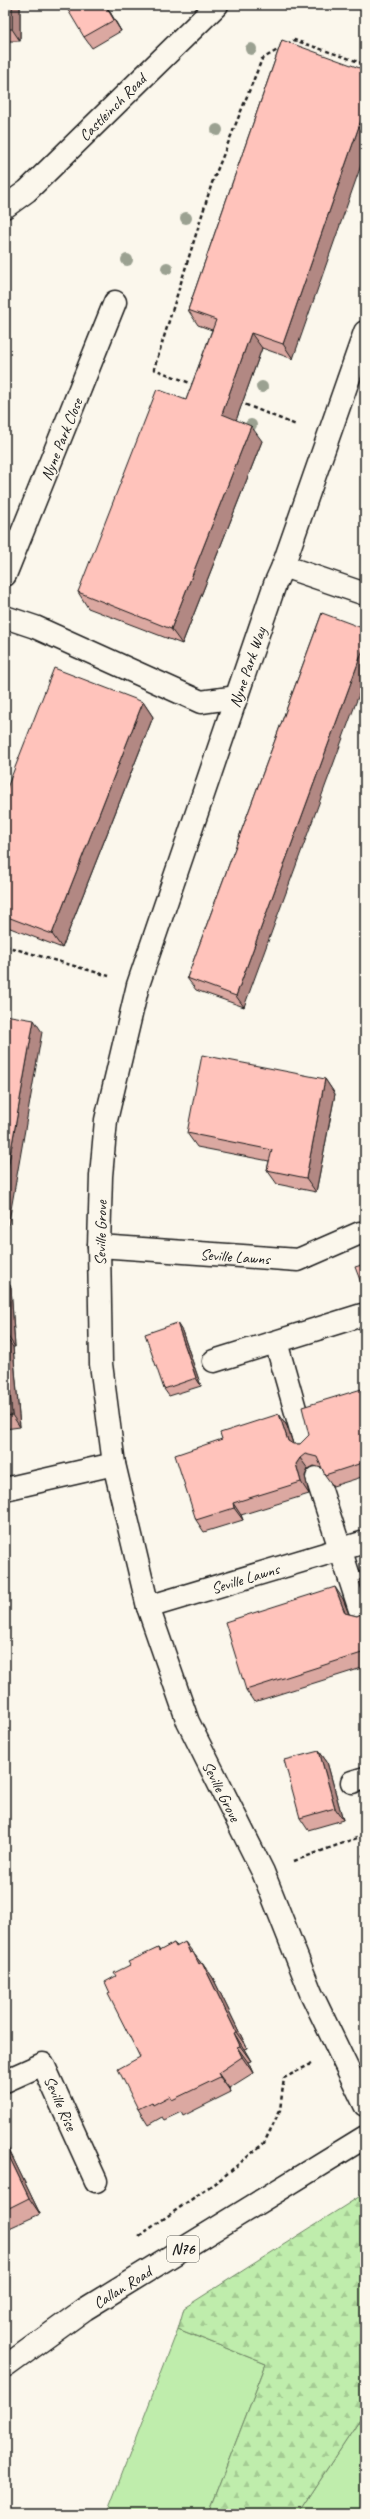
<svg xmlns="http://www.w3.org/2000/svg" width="370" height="2519" font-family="Caveat,sans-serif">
<defs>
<pattern id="forest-firs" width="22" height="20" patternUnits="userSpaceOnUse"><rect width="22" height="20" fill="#bfedac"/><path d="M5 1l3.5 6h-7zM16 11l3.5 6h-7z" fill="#a4cb93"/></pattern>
</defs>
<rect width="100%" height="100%" fill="#fbf7ec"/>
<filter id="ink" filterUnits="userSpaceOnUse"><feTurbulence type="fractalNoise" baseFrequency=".025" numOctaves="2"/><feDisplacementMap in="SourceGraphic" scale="8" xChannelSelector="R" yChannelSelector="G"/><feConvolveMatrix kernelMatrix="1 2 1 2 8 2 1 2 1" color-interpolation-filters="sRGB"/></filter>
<g filter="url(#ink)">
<g fill="#bfedac" stroke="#6e8464">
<polygon points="178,2329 266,2364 208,2514 107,2513"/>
<polygon points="365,2412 365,2514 298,2514"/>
</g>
<polygon fill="url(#forest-firs)" stroke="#6e8464" points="365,2193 365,2412 298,2514 208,2514 266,2364 178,2329 184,2308"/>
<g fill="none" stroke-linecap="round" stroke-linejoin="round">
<g stroke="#1c1c1c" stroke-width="25">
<g id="minor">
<polyline points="5,207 27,191 217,5"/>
<polyline points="365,332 283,566 275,584 138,985 106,1120 101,1176 99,1246 101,1364 114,1464 148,1607 188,1722 263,1872 311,1993 365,2105"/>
<polyline points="283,566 365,594"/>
<polyline points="5,575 115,302"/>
<polyline points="5,617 35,627 201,702 237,697"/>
<polyline points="99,1246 298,1260 360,1233 365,1234"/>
<polyline points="276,1342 305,1444"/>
<polyline points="214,1361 362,1315"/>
<polyline points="317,1478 362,1616"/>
<polyline points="5,1489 114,1464"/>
<polyline points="148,1607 365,1542"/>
<polyline points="352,1782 365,1778"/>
<polyline points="5,2081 43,2064 96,2181"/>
</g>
</g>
<g stroke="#1c1c1c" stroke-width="25">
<polyline id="major" points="5,2367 85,2309 365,2137"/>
</g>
<g stroke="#1c1c1c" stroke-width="2.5" stroke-dasharray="4 3" stroke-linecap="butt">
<polyline points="287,44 294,40 365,64"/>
<polyline points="195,385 154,369 212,183 262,59 281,48"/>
<polyline points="239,402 296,425"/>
<polyline points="5,946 109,976"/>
<polyline points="294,1861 365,1835"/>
<polyline points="139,2236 222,2178 264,2143 280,2110 284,2078 311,2064"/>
</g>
<use href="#minor" stroke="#fbf7ec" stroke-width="22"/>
<use href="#major" stroke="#fbf7ec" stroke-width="22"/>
</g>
<g fill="#9ba191">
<circle cx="251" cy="49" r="6"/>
<circle cx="217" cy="130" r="6"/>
<circle cx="186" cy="218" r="6"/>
<circle cx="127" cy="260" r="6"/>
<circle cx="167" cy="268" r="6"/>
<circle cx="262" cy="387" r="6"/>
<circle cx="251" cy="425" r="6"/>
</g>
<g fill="#dba8a1" stroke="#1c1c1c">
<rect x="5" y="5" width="15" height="36"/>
<polygon points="106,5 121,31 92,48 84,37"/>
<polygon points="282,40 293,359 262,348 236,420 262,441 182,644 88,608 78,592 186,400 212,330 198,325 188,310"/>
<polygon points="322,613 244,1007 196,990 187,978"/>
<polygon points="143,702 153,717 62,948 5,926 5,793"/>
<polygon points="325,1079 335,1094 316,1192 277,1184 267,1170 269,1161 197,1147 187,1133"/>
<polygon points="5,1279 11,1287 15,1347 13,1347 20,1427 5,1429"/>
<polygon points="182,1331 201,1386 169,1396 164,1389"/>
<polygon points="365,1388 365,1476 333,1486 325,1475 322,1468 314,1466 308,1469 305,1476 309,1494 241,1515 243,1520 204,1532 196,1520 222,1439 279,1414 287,1426 293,1444 300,1444"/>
<polygon points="343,1599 349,1614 357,1616 363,1613 365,1608 365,1667 254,1702 246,1690"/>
<polygon points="319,1751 327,1762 343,1820 308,1830 300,1818"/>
<polygon points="174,1943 177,1946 192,1952 201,1963 202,1962 213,1978 247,2048 244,2049 251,2061 248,2062 253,2073 229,2088 231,2092 183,2116 181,2112 164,2120 162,2117 148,2125 138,2109 140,2057 110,1993 116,1976 130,1965 158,1948 160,1951"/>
<polygon points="5,2143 8,2148 40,2214 5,2230"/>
</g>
<g fill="#b28883" stroke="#1c1c1c">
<polygon points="12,5 20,5 20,41 12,29"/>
<polygon points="105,5 106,5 121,31 114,20"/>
<polygon points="365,109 365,154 293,359 283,344"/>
<polygon points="251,333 262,348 233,429 222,414"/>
<polygon points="251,426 262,441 182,644 171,629"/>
<polygon points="365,644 365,678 244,1007 236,996"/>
<polygon points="143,702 153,717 62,948 52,934"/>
<polygon points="34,1020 42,1032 5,1244 5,1184"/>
<polygon points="325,1079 335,1094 316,1192 306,1178"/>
<polygon points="5,1279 11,1287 15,1347 7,1335 5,1307"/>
<polygon points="177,1323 182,1331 201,1386 196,1378"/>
<polygon points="5,1336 13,1347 20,1427 12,1415"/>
<polygon points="279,1414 287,1426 296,1453 288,1441"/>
<polygon points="300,1458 308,1469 305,1476 309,1494 301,1482 296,1464"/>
<polygon points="233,1503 241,1515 243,1520 234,1508"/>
<polygon points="335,1587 343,1599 353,1625 345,1613"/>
<polygon points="319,1751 327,1762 343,1820 335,1808"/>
<polygon points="185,1942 204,1967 210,1979 190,1953"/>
<polygon points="202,1962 213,1978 247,2048 236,2032"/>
<polygon points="234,2033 244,2049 251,2061 240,2046"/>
<polygon points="237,2047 248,2062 253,2073 242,2057"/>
<polygon points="218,2073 229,2088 231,2092 220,2077"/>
<polygon points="5,2143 8,2148 40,2214 29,2198 5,2148"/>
</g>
<g fill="#ffc3bb" stroke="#1c1c1c">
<rect x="5" y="5" width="7" height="24"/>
<polygon points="65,5 105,5 114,20 84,37"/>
<polygon points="282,40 365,70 365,109 283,344 251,333 222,414 251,426 171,629 78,592 157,389 186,400 216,320 188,310"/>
<polygon points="322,613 365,629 365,644 236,996 187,978"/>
<polygon points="54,668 143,702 52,934 5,916 5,793"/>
<polygon points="5,1015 34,1020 5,1184"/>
<polygon points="202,1055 325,1079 306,1178 267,1170 272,1150 187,1133"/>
<polygon points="365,1264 365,1293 355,1267"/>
<polygon points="5,1307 7,1335 5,1335"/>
<polygon points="177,1323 196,1378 164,1389 145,1334"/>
<polygon points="5,1340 12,1415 5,1416"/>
<polygon points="365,1388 365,1462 325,1475 317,1457 305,1454 300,1458 296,1464 301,1482 233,1503 234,1508 196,1520 175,1455 222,1439 220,1433 279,1414 288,1441 293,1444 300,1444 309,1435 302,1407"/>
<polygon points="365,1578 365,1603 359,1580"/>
<polygon points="335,1587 345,1613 357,1616 363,1613 365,1608 365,1652 246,1690 225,1622"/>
<polygon points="319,1751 335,1808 300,1818 284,1760"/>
<polygon points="365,1854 365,1862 362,1855"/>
<polygon points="185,1942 190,1953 193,1952 199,1964 202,1962 236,2032 234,2033 240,2046 237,2047 242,2057 218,2073 220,2077 172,2100 170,2096 153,2105 152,2102 138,2109 118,2069 140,2057 108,1994 110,1993 105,1982 116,1976 114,1973 130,1965 128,1962 158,1948 159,1951 174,1943 176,1947"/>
<polygon points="5,2148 29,2198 5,2210"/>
</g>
</g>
<g text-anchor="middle" stroke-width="3" stroke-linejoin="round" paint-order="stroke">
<rect fill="#fbf7ec" stroke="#5f5e5a" stroke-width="1" x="167" y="2236" width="32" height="26" rx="3"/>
<g font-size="15" font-weight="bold" fill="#1c1c1c">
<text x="183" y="2254">N76</text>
</g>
<g font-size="16" fill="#1c1c1c" stroke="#fbf7ec">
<text transform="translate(112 107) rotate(-45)" y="6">Castleinch Road</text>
<text transform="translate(61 439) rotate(-68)" y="6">Nyne Park Close</text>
<text transform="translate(247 667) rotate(-71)" y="6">Nyne Park Way</text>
<text transform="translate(100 1233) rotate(-89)" y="6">Seville Grove</text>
<text transform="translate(235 1256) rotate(4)" y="6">Seville Lawns</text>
<text transform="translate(245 1578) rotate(-17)" y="6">Seville Lawns</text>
<text transform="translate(222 1791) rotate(63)" y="6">Seville Grove</text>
<text transform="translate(61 2103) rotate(66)" y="6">Seville Rise</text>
<text transform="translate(122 2287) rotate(-32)" y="6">Callan Road</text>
</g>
</g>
<rect width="370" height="2519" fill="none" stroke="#fbf7ec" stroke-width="20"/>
<rect x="10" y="10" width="350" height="2499" fill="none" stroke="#1c1c1c" stroke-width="1.5" filter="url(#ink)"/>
</svg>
